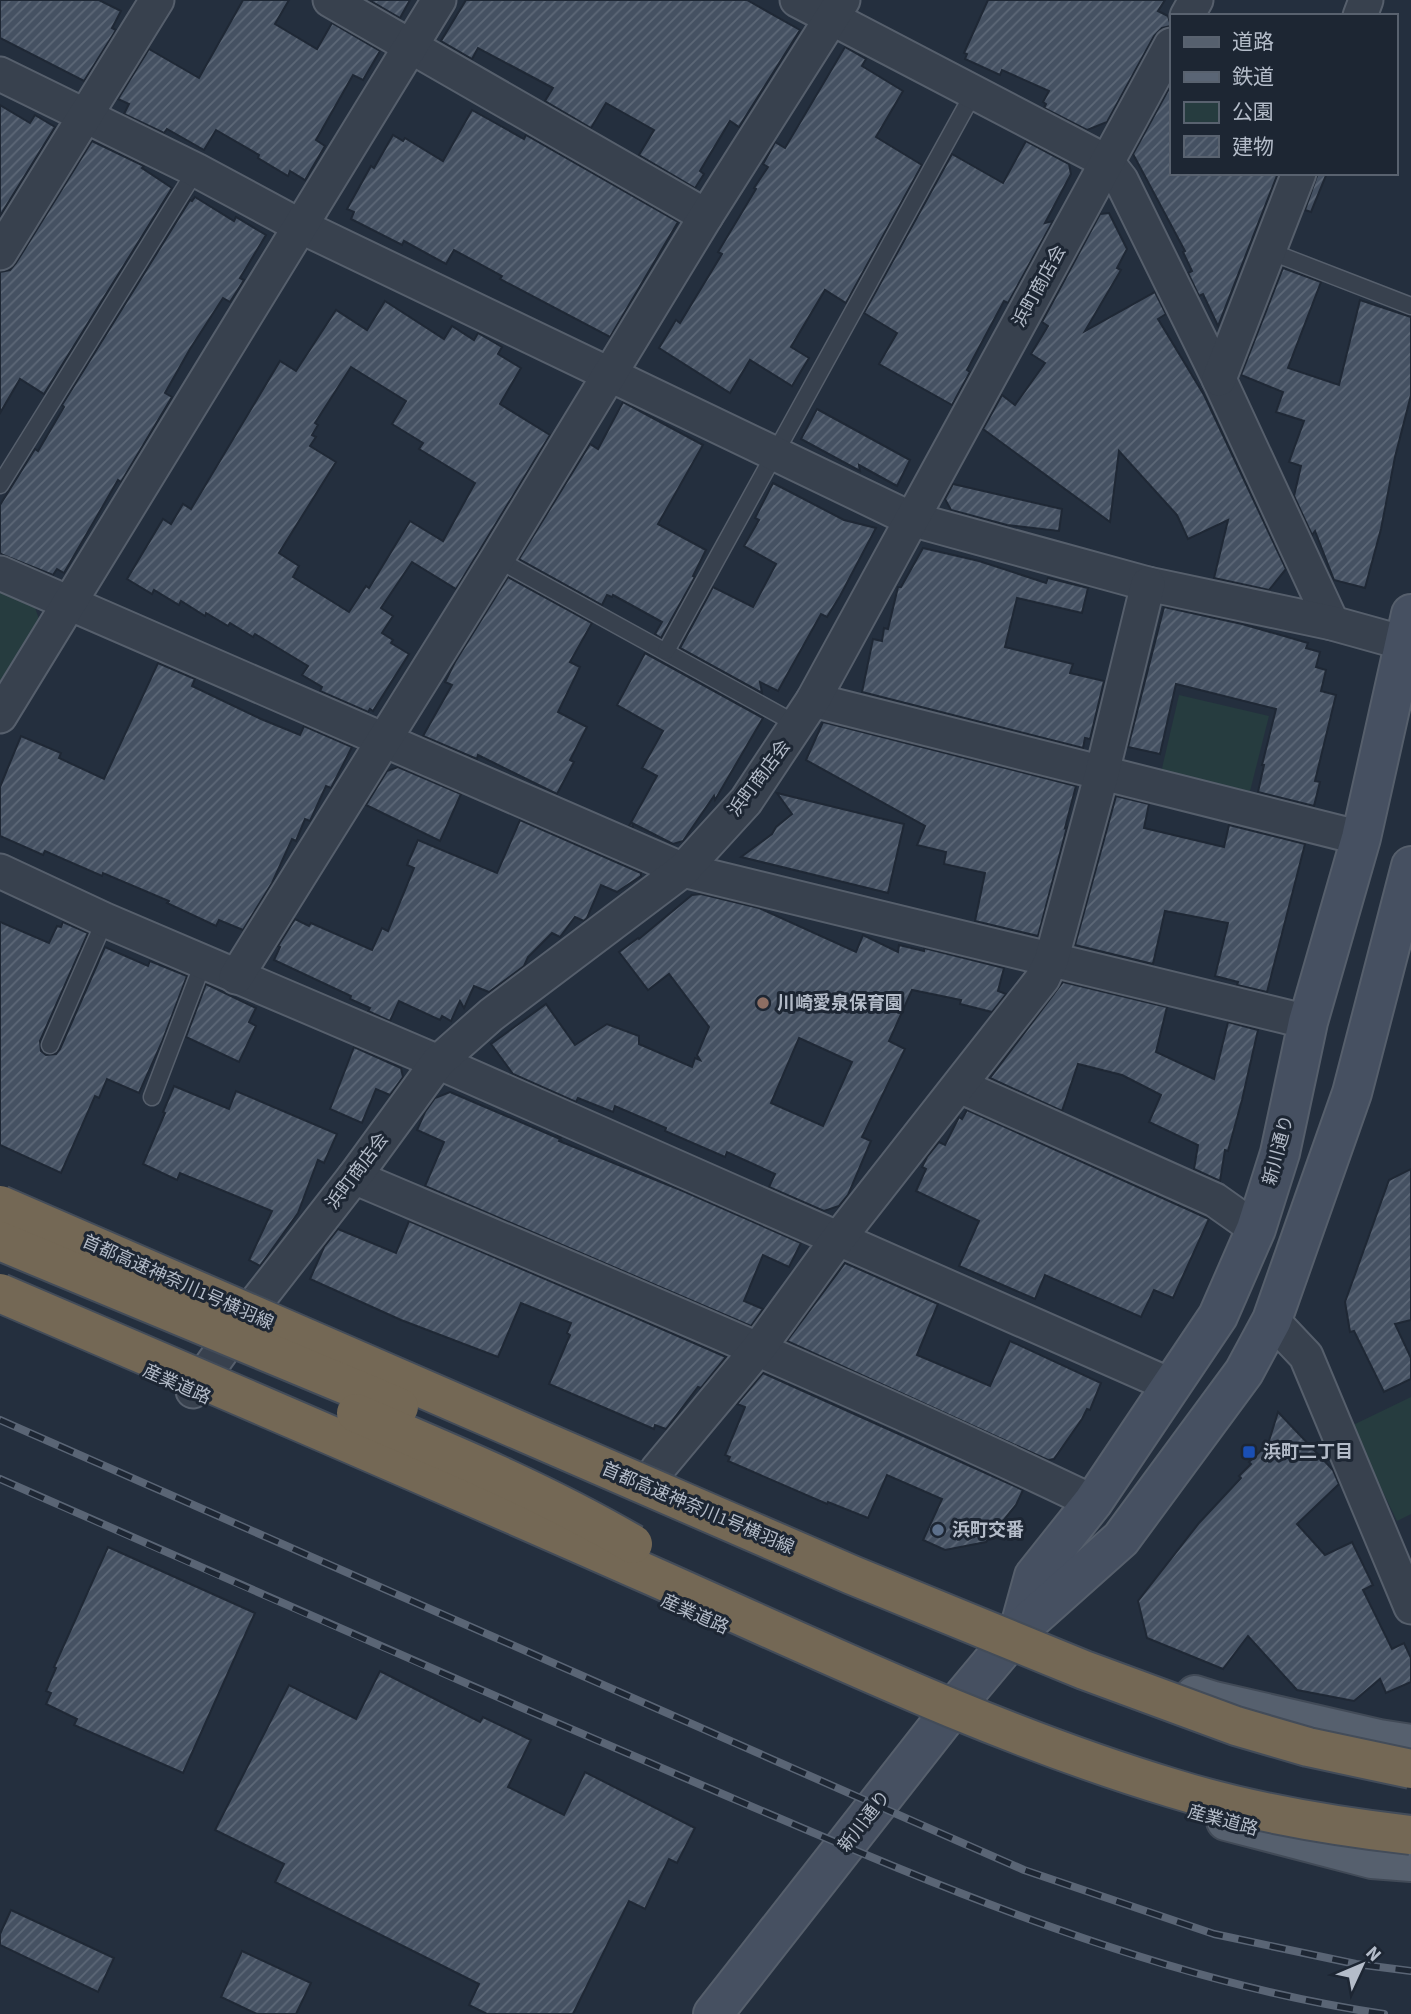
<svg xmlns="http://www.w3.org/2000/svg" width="1411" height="2014" font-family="'Source Sans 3','Noto Sans JP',sans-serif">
<defs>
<pattern id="building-hatch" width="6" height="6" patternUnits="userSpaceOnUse" patternTransform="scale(1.75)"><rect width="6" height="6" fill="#455162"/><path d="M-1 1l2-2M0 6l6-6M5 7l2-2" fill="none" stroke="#5d6877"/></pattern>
</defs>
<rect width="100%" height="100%" fill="#242f3e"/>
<g fill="#263c3f">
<polygon points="0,591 34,605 39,619 0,683"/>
<polygon points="1179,695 1269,716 1248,799 1160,777"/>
<polygon points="1411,1397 1411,1514 1397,1521 1351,1426"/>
</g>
<g fill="url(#building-hatch)" stroke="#1f2835" stroke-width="2" fill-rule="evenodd">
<polygon points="0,0 99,0 121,11 112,28 116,30 84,81 0,38"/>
<polygon points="243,0 289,0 275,24 317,49 332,23 380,51 363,80 353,75 316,140 325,146 305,180 290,171 288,176 258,158 259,155 216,130 204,150 167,129 164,133 124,114 129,104 118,99 149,49 199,78"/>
<polygon points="369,0 410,0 400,18"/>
<polygon points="466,0 747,0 800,30 739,127 730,121 700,171 704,174 695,188 639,155 654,130 606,103 591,128 545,101 553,88 478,48 472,59 441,41"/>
<polygon points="988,0 1165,0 1158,11 1168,16 1171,26 1162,28 1154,36 1107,122 1087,130 1044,108 1046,104 1043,102 1049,91 1002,70 1000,75 965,59 967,54 964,53"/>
<polygon points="845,47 866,59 862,66 903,91 876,137 922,165 846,303 825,290 791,347 809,358 792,386 750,360 730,393 659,348 676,320 680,323 722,254 718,252 756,189 754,188 768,167 763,164 772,148 775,142 785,148"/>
<polygon points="1171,85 1171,173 1278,173 1218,326 1203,294 1199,296 1188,273 1192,271 1183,252 1185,251 1133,154"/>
<polygon points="0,105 30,123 35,115 55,127 0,216"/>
<polygon points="472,110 524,139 526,135 678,222 610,337 500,279 502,276 454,250 446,264 404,241 402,245 351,219 354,212 347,209 371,166 374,168 393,135 403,141 405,138 443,161"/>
<polygon points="92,141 144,166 142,168 172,188 44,394 20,379 0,413 0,272 10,270 16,263"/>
<polygon points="1026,141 1069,164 1071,174 1045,223 1053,221 1008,303 1004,301 967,370 970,372 952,405 879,364 897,333 864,313 952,154 1003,183"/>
<polygon points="1318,173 1327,173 1311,212 1305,210"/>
<polygon points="195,197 234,221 236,217 266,235 240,278 244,280 230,302 223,298 190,349 165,393 172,397 121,482 118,480 64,573 57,569 53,575 3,555 0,553 0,505 35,449 38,451 64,407 62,405 190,200 192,201"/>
<polygon points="1109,213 1127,249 1117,268 1121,270 1085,331 1155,292 1166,314 1158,319 1204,395 1286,569 1269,590 1214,578 1228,520 1188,539 1177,515 1119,451 1110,522 983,429 1002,395 1015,405 1045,363 1031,354 1048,326 1042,322 1100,214"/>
<polygon points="1283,268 1321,282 1288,368 1339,385 1360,300 1411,317 1411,395 1395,457 1381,529 1365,588 1334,580 1315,531 1312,535 1294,496 1301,466 1289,462 1304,421 1276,412 1283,392 1241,375"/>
<path d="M385,301L444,339L452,326L474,340L478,333L502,347L498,354L521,368L500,404L550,435L456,589L412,562L381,608L393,616L382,633L393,640L391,643L409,654L373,711L370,709L368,712L320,691L322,687L302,675L308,666L255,634L253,637L230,623L228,626L206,613L205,616L181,601L179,605L154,590L152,594L127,579L163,519L171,524L183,504L191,509L280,361L296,371L336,310L367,330ZM351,367L406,401L392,424L423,443L419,449L475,483L443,541L410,521L369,588L366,586L349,612L293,577L299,566L279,553L336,462L310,446L316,437L312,435L318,425L315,423Z"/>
<polygon points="623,402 703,445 658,524 706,550 693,576 695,577 661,638 655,634 662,622 613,595 612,597 607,595 602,605 519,559 590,444 598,449"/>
<polygon points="817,409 910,460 897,486 859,465 860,471 801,439"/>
<polygon points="773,483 844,520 876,528 840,596 827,617 821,614 778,691 760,682 762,693 680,648 713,587 753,607 776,564 744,546 759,520 755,518"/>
<polygon points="953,484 1062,509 1059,531 1007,525 951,510 945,499"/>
<polygon points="923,548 979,561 1046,583 1048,578 1088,588 1082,613 1017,598 1005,647 1073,664 1070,673 1104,681 1090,739 1085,738 1083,748 862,692 873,639 882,641 884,628 888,629 898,587 901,587"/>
<polygon points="508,577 592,623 570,662 580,667 558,712 587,727 570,760 574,762 557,794 478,755 477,759 423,736 452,685 445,682 455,662"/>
<polygon points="1164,607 1242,624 1308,643 1306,648 1320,652 1316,667 1326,670 1321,691 1336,695 1315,781 1320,782 1314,806 1258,792 1264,765 1262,765 1276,709 1176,684 1160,754 1128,747"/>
<polygon points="645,653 763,718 715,800 714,796 683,841 673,844 632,823 633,827 629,826 657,776 642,768 663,731 617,705"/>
<polygon points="158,663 195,679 192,686 261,719 300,735 304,726 352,747 331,788 326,786 310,821 305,819 296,841 292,839 272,883 243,930 219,920 216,926 167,903 169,901 103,873 102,876 45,851 43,855 0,836 0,787 21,736 61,753 59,758 104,779"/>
<polygon points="823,722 1076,786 1065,828 1067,827 1038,936 975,921 985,873 944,864 946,852 917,845 925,826 806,760"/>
<polygon points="398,767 461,794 440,841 366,805 387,771"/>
<polygon points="777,793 904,824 888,893 741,857 772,834 776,827 792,814"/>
<polygon points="1116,796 1149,804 1144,828 1224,847 1229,825 1305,844 1267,992 1237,985 1238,982 1215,976 1228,923 1165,911 1153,964 1075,945"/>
<polygon points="520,820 641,873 641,876 617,892 601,885 587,918 584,921 575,917 560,937 552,933 528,957 524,966 489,992 474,986 464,1008 460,1001 451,1021 442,1016 440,1020 399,1001 390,1021 368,1011 370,1008 350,999 351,996 274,960 280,947 278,946 295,919 309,926 311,923 372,950 382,928 388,931 414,868 407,865 418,840 497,873"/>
<path d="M701,894L759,908L856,952L863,935L898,952L899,945L924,951V948L1004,968L998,991L1006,994L992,1012L960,1004L961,1000L912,990L889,1041L905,1049L862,1137L871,1141L848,1195L839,1206L824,1211L769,1187L775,1174L727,1152L725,1157L665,1131L666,1128L615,1106L613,1112L578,1098L576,1102L513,1074L491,1044L546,1004L575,1045L607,1024L639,1036V1044L692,1067L695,1058L700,1060L697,1055L709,1027L669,974L648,990L619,952L638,938L639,939L692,895ZM799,1038L852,1062L823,1126L771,1103Z"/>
<polygon points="0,922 49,943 57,926 61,927 63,922 88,933 40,1041 41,1051 46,1055 56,1054 60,1049 105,947 148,966 150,961 187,976 162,1042 139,1093 107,1079 99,1098 95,1096 61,1173 0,1145"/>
<polygon points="1063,982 1167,1007 1156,1052 1214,1079 1228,1022 1258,1030 1242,1100 1228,1151 1225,1150 1220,1181 1194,1169 1198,1145 1149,1122 1161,1095 1122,1075 1078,1064 1062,1111 990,1078"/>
<polygon points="206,984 256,1008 249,1022 256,1026 239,1062 186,1037"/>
<polygon points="354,1047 401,1068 403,1077 390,1095 376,1089 362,1123 330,1109"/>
<polygon points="174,1086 229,1109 236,1091 337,1134 324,1163 318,1160 298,1213 260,1266 249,1260 272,1211 180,1173 177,1180 143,1164 165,1113 163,1112"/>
<polygon points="450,1092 560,1139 558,1136 561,1137 559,1141 683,1191 801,1243 789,1267 763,1255 744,1301 763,1309 751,1326 425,1186 444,1142 417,1130 425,1112 435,1098"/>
<polygon points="967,1110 1209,1219 1173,1298 1154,1290 1141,1317 1045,1275 1035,1299 959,1266 979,1221 916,1191 926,1169 922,1167 927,1157 939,1142 945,1145 959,1117 962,1119"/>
<polygon points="1411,1169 1411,1320 1395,1324 1411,1358 1411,1379 1384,1392 1354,1331 1350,1332 1345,1302 1389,1180"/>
<polygon points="409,1221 625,1313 726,1357 701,1388 698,1387 666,1429 655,1425 654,1429 549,1384 570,1335 567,1333 571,1323 521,1303 498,1357 401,1320 310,1279 324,1247 338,1229 396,1253"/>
<polygon points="845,1263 938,1304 917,1355 990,1386 1010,1341 1101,1383 1090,1410 1087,1409 1082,1419 1054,1459 1048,1460 787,1341"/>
<polygon points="763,1373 1023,1490 1016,1505 986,1542 945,1550 923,1540 942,1499 887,1475 868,1518 828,1502 827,1504 728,1461 730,1457 725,1455 745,1407 737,1404"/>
<polygon points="1278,1412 1333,1470 1339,1484 1297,1524 1325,1555 1352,1542 1373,1585 1363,1590 1392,1649 1404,1643 1411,1658 1411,1682 1386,1693 1380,1679 1354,1701 1297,1690 1248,1636 1223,1669 1147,1638 1138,1601 1199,1523 1241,1478 1239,1476 1251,1464 1249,1462 1268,1444"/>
<polygon points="108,1547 255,1613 183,1773 74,1725 77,1719 46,1704 51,1693 46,1691 56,1668 54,1667"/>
<polygon points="380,1671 480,1722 483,1717 531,1740 508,1787 564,1815 585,1772 695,1828 677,1863 669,1859 645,1909 629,1901 573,2014 487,2014 469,2005 479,1984 275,1882 284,1864 215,1830 289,1685 356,1719"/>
<polygon points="11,1910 114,1958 98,1992 0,1945 0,1934"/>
<polygon points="242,1951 311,1983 296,2014 257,2014 221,1997"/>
</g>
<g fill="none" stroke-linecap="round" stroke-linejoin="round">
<g stroke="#565f6c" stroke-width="19">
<g id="service">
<polyline points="1269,251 1411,306"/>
<polyline points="0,485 196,170"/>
<polyline points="497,559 798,725"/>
<polyline points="666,651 973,94"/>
<polyline points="50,1045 105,920"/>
<polyline points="152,1097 203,963"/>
</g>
</g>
<g stroke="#565f6c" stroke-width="37">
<g id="minor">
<polyline points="330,0 706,216"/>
<polyline points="797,0 1107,162 1121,180 1219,379 1332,623"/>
<polyline points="1187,16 1196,0"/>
<polyline points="1360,16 1366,0"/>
<polyline points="0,74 196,170 300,226 911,519 1148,584 1332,623 1411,645"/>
<polyline points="0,253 157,0"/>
<polyline points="1219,379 1299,173"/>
<polyline points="0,573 683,870 1308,1022"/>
<polyline points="813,700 1361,838"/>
<polyline points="0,716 439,0"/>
<polyline points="0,871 105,920 438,1062 1170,1385"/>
<polyline points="236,977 497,559 706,216 843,0"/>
<polyline points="960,1086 1215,1200 1256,1229"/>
<path d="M354,1177C602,1282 851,1386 1093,1502"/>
<polyline points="1272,1320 1306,1356 1411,1607"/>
<polyline points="193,1391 258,1300 354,1177 438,1062 491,1015 683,870 746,801 813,700 1171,45"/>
<polyline points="657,1470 758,1349 838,1239 1043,978 1051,961 1102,773 1148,584"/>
</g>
</g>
<g stroke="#565f6c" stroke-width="42">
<g id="secondary">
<polyline points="1019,1630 1034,1576 1093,1502 1218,1316 1256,1229 1280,1153 1308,1022 1361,838 1411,614"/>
<polyline points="713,2014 941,1723 1019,1630 1121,1539 1244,1372 1272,1320 1352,1093 1411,866"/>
</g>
</g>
<g stroke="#414a57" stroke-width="42">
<g id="primary">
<polyline points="1195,1695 1214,1701 1379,1739 1411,1744"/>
<polyline points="1226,1821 1372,1859 1411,1862"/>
</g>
</g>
<use href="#service" stroke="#38414e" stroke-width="16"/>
<use href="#minor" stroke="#38414e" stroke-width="33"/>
<use href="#secondary" stroke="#465061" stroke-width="38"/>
<use href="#primary" stroke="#56606e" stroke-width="38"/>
<g stroke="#5a6575" stroke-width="8">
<g id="rail">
<polyline points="0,1420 1024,1870 1214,1934 1356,1964 1411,1971"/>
<path d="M0,1479C235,1583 470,1686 706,1787C924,1880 1147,1979 1384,2014"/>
</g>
</g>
<use href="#rail" stroke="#1d2633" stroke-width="5" stroke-dasharray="16" stroke-linecap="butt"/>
<g stroke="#434c59" stroke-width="42" stroke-linecap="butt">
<g id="motorway-bridge">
<polyline points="0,1205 852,1575 1084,1670 1236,1726 1308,1747 1411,1769"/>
<polyline points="0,1241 399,1407"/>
<path d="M0,1293C217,1386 434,1479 650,1575C821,1651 993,1734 1172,1788C1249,1812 1331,1826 1411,1835"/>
<path d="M356,1413C450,1453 544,1492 633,1544"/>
</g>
</g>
<use href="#motorway-bridge" stroke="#746855" stroke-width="38"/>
</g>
<circle fill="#8d6e63" stroke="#1d2633" stroke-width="2.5" cx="763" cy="1003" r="7"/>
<rect fill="#1a4fb4" stroke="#1d2633" stroke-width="2.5" x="1242" y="1445" width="14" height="14" rx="3.5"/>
<circle fill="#5c6f8a" stroke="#1d2633" stroke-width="2.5" cx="938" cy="1530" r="7"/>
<g text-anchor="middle" stroke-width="6" stroke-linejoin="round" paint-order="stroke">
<g font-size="18" fill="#b4bcc9" stroke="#1d2633">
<text transform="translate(1039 286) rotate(-61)" y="6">浜町商店会</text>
<text transform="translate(759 778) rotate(-53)" y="6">浜町商店会</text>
<text transform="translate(1278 1150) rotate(-75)" y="6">新川通り</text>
<text transform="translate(357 1171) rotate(-53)" y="6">浜町商店会</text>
<text transform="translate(178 1282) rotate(24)" y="6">首都高速神奈川1号横羽線</text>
<text transform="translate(177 1384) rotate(24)" y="6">産業道路</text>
<text transform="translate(698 1508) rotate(23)" y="6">首都高速神奈川1号横羽線</text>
<text transform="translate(695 1614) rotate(24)" y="6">産業道路</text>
<text transform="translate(1223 1820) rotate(15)" y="6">産業道路</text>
<text transform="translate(864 1821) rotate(-52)" y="6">新川通り</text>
</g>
<g font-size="18" font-weight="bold" fill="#b4bcc9" stroke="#1d2633" text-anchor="start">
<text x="777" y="1009">川崎愛泉保育園</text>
<text x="1263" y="1458">浜町二丁目</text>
<text x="952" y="1536">浜町交番</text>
</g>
</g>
<rect x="1170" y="14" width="228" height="161" fill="#1d2633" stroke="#59626f" stroke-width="2"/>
<rect x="1184" y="37" width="35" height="10" fill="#56606e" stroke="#59626f" stroke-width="2"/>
<text x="1232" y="49" font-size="21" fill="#b4bcc9">道路</text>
<rect x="1184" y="72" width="35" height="10" fill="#5a6575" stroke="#59626f" stroke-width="2"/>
<text x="1232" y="84" font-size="21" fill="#b4bcc9">鉄道</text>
<rect x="1184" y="102" width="35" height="21" fill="#263c3f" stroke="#59626f" stroke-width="2"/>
<text x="1232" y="119" font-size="21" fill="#b4bcc9">公園</text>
<rect x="1184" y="136" width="35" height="21" fill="url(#building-hatch)" stroke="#59626f" stroke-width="2"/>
<text x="1232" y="154" font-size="21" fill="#b4bcc9">建物</text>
<g transform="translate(1362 1965) rotate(46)" stroke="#1d2633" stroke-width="5" paint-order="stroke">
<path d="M0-5L12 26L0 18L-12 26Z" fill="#b4bcc9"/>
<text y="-10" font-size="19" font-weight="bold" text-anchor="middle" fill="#b4bcc9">N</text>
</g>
</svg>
